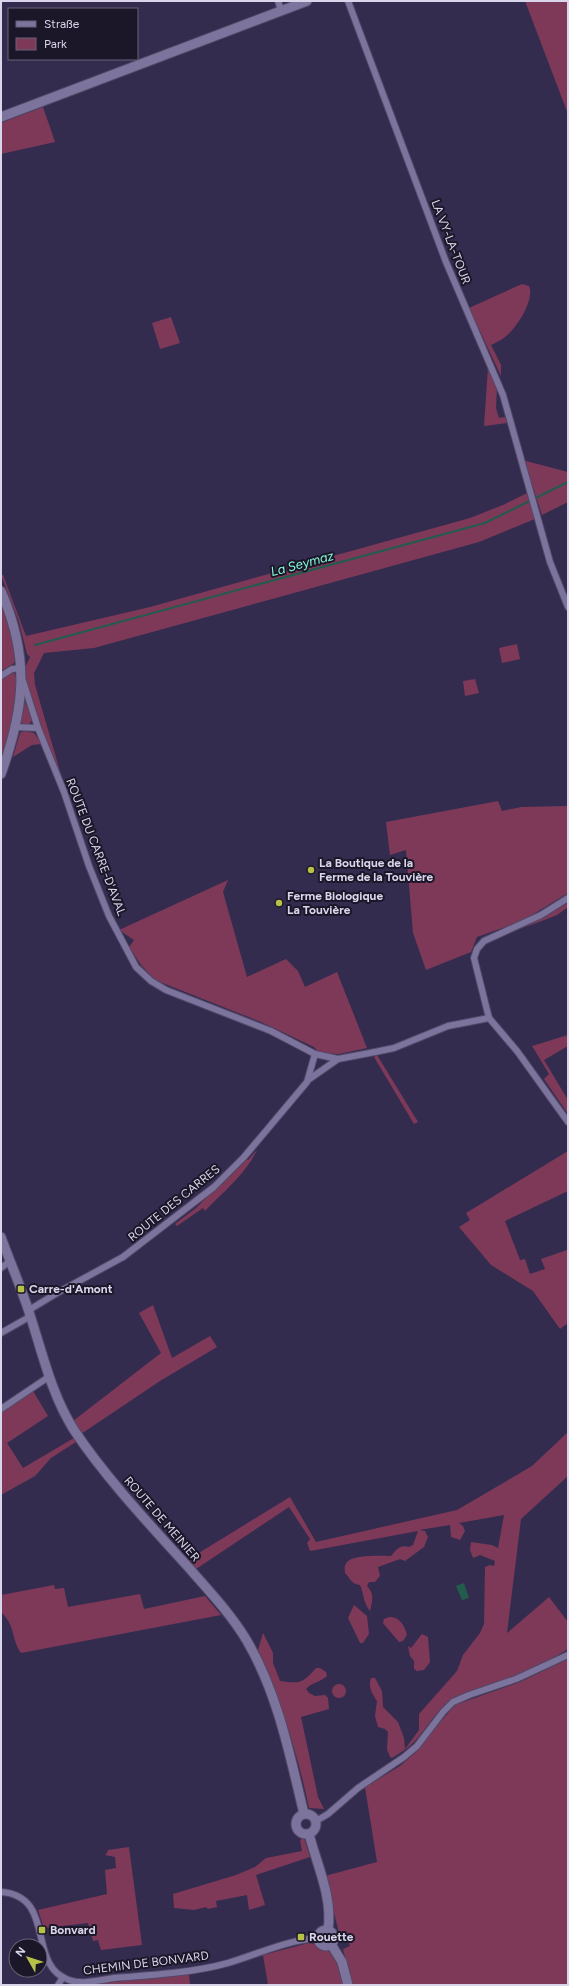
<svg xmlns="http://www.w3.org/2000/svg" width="569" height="1986" font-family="Figtree,sans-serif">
<rect width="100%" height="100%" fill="#342c4f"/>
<g fill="#7e3959">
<polygon points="525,1 568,1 568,114"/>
<polygon points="43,107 55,142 1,154 1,123"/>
<path d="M522,284L529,286C535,300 516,329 505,337C500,341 495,343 491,345L501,365V376L469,308Z"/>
<polygon points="171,317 180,343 160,349 152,323"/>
<polygon points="488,367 497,386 496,408 499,418 505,417 507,423 484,426"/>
<polygon points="526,461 568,472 568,502 542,515 526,466"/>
<path d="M527,493L535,519L479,542L94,648L44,653L34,673L35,685L62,778C52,755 22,689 26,666C27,663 29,660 30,657L27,654L19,622L1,575H3L26,636L150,607L470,518L503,505Z"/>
<polygon points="1,600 9,623 16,659 13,664 1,671"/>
<polygon points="517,644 520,659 502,663 499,648"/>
<path d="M10,673H14C24,686 6,745 1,762V679Z"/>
<polygon points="475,679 479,693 465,696 463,681"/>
<polygon points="25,701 32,720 29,725 24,725 21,722"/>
<polygon points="24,731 34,733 42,744 32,745 13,757 20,733"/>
<polygon points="498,801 502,811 521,807 568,806 568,893 522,921 477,937 471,952 426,970 413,933 406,850 390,855 386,822"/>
<polygon points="228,880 223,892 247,977 286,959 298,971 305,987 337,972 367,1048 339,1054 319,1053 314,1047 261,1022 155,980 141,965 129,947 134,940 119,930"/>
<polygon points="568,903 568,907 557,915 526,927"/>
<polygon points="568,1035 568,1046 544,1060 568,1100 568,1114 544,1079 549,1074 532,1046"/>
<polygon points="377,1055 418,1122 414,1124 374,1057"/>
<path d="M257,1150C246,1174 222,1193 205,1211L203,1208L177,1226L175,1224L196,1208L246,1158L248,1160Z"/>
<polygon points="568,1151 568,1191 505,1221 520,1260 525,1259 530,1274 545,1269 541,1259 567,1250 568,1253 568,1323 560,1329 533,1291 491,1265 459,1227 470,1220 466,1213"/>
<polygon points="153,1305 172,1358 210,1336 217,1347 160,1381 81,1434 73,1421 161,1353 139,1313"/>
<polygon points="33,1391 48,1416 7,1443 23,1468 74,1438 76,1442 51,1458 35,1476 1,1495 1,1412"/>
<path d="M568,1432V1476L521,1519L507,1633L549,1597L568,1622V1649L538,1667L452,1699C436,1710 427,1729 413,1743C407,1749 399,1753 392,1758L390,1757L387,1749L388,1732L385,1729L378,1727L375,1716L377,1701C372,1693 368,1688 371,1678H375L382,1691L383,1707L398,1722L404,1738L405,1749L419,1730V1714L457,1671L463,1655L480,1633L484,1624L485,1567L490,1565L494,1566L495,1561L480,1555L473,1558L470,1550L471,1542L492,1545L498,1548L504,1515L459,1523L463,1526L465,1531L460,1540L451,1537L450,1525L419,1530L425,1531L428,1537L424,1547L405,1561L400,1559L378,1567L380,1576L375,1582H369L367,1586C375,1594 372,1601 370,1611C363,1602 364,1594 360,1585C351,1584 351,1579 345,1573C345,1570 344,1566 346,1564C350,1554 381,1556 391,1556C396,1550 400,1544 409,1547L413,1545L418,1531L310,1551L307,1543L310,1539L289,1507L196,1569L189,1559L290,1497L316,1542L457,1510L532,1466Z"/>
<path d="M54,1585L55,1589L64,1588L68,1607L140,1594L144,1609L205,1596L221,1615L21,1653C11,1639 16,1626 1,1612V1595Z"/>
<polygon points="354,1605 367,1616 369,1634 363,1643 360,1643 348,1618"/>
<path d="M389,1617C399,1616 405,1626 407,1635L403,1641L399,1642L383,1623L384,1619Z"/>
<path d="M263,1633L273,1653V1663L280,1681C300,1684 303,1683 316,1668H320L326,1672L327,1676C321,1682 312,1682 306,1689L309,1693L315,1696L325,1695L328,1698L329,1709L301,1717L318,1797L324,1809L309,1808C298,1754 280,1700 258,1650Z"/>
<polygon points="422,1634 428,1637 430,1662 424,1670 417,1671 414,1669 414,1661 410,1656 408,1646 411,1648"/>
<polygon points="568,1659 568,1985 352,1985 343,1949 350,1946 345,1932 339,1933 325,1876 377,1862 365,1787 400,1766 416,1752 435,1728 455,1705 520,1682"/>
<circle cx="339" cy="1691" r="7"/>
<polygon points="304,1838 310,1857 256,1875 265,1905 249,1910 247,1895 216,1901 217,1907 208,1909 206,1907 194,1910 174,1908 173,1894 236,1875 255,1867 266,1858 302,1851 300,1840"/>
<polygon points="129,1847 142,1945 101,1950 98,1940 93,1941 88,1923 44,1928 38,1910 107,1894 105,1870 116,1868 115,1857 105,1855 107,1853 108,1850"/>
<path d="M309,1943C335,1947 338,1963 345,1985H268L263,1955Z"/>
<polygon points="189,1973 190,1985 88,1985"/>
</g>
<polygon fill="#215c4d" points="464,1583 469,1598 462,1600 456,1586"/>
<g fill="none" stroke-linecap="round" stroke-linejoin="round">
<polyline stroke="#215c4d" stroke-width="2" points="35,645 485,523 568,482"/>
<g stroke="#514967" stroke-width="8">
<g id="street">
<polyline points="278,1 281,10"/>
<polyline points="348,1 446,262 503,395 550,562 568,607"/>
<polyline points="1,676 12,669 22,668"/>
<polyline points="23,681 38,728 64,792 89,866 109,916 136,967 151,981 166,990 271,1031 315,1054"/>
<polyline points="15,727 38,728"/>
<polyline points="568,898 541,915 484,941 477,949 474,958 489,1018 517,1051 568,1122"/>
<polyline points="308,1080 338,1059"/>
<polyline points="1,1268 10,1261"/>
<polyline points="29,1310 57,1293 123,1257 214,1187 244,1157 307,1082 315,1054 338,1059 375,1052 394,1048 448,1026 489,1018"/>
<polyline points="1,1333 31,1316"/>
<polyline points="1,1409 50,1376"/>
<polyline points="316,1821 328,1814 358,1788 404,1757 417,1746 443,1712 453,1702 469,1695 516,1679 568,1655"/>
<path d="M1,1892C57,1896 26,1966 69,1980C82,1985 101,1980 114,1978C152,1975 192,1973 228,1963C258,1954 287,1940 318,1938"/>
<polyline points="58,1985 63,1977"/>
</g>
</g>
<g stroke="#514967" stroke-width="11">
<g id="secondary">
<polyline points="1,117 307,1"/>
<path d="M1,591C30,658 25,707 1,774"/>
<path d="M1,1237C10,1262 21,1287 29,1312C42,1351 51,1394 74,1430C105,1477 151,1526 189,1568C209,1591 231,1614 247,1641C278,1694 290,1756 304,1814"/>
<circle cx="306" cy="1824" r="10"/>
<path d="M309,1834C317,1865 333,1898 328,1930"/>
<circle cx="326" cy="1938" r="8"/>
<polyline points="331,1944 342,1962 348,1985"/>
</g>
</g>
<use href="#street" stroke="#7c749d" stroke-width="6"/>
<use href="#secondary" stroke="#7c749d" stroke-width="9"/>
</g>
<g fill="#b7c148" stroke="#1b1728" stroke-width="1.5">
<circle cx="311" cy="870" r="4"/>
<circle cx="279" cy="903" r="4"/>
<rect x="17" y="1285" width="8" height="8" rx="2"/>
<rect x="38" y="1926" width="8" height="8" rx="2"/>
<rect x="297" y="1933" width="8" height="8" rx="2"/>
</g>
<g text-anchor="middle" stroke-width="4" stroke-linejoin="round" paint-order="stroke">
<g font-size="12" fill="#d9d5eb" stroke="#1b1728">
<text transform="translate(451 242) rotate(69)" y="4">LA VY-LA-TOUR</text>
<text transform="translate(96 847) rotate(69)" y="4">ROUTE DU CARRE-D'AVAL</text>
<text transform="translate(174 1203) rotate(-39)" y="4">ROUTE DES CARRES</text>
<text transform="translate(162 1519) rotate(49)" y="4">ROUTE DE MEINIER</text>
<text transform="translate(146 1963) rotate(-7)" y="4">CHEMIN DE BONVARD</text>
</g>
<g font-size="12" font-weight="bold" fill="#d9d5eb" stroke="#1b1728" text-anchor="start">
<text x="319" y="867">La Boutique de la<tspan x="319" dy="14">Ferme de la Touvière</tspan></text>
<text x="287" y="900">Ferme Biologique<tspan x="287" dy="14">La Touvière</tspan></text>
<text x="29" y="1293">Carre-d'Amont</text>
<text x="50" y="1934">Bonvard</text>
<text x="309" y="1941">Rouette</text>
</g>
<g font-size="13" font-style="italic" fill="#85fada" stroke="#1b1728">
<text transform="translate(302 563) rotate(-15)" y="5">La Seymaz</text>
</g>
</g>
<rect width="569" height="1986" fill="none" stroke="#d9d5eb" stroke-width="4"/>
<rect x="8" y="8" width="130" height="52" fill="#1b1728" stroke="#676376"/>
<rect x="16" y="21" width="20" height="6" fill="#7c749d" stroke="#676376"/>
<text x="44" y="28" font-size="12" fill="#d9d5eb">Straße</text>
<rect x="16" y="38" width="20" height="12" fill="#7e3959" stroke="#676376"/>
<text x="44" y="48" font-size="12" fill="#d9d5eb">Park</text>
<g transform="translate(28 1958) rotate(309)"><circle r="19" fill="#1b1728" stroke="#676376"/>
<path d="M0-3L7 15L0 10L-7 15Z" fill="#b7c148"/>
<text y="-6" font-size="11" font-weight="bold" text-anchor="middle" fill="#d9d5eb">N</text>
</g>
</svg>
